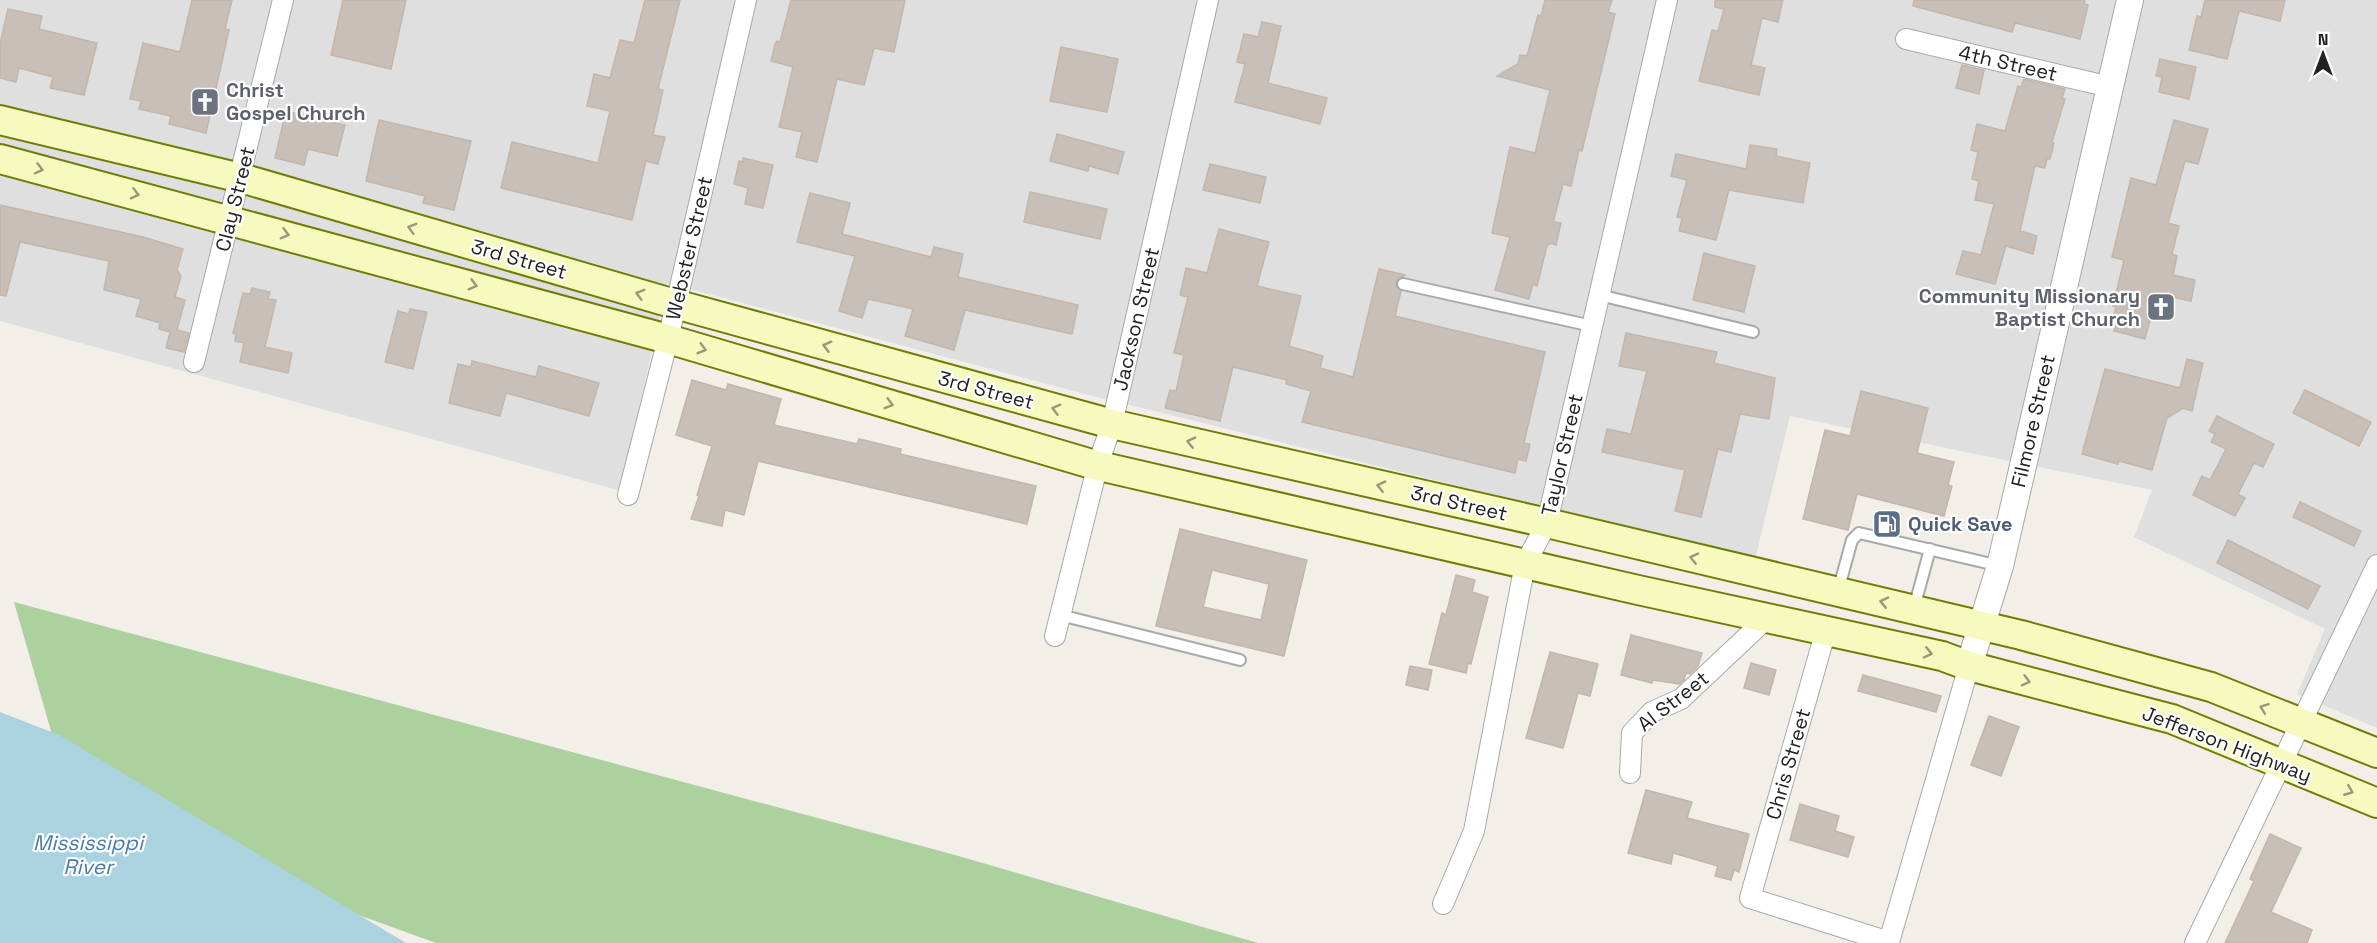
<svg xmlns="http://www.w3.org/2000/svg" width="2377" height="943" font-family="'Space Grotesk',sans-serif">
<rect width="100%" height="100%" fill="#f2efe9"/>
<polygon fill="#e0dfdf" points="0,0 2377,0 2377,728 2297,694 2325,629 2134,537 2152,490 1790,416 1755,559 1085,394 667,283 621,491 0,321"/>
<polygon fill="#add19e" points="14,602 955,855 1258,943 436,943 353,913 69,794"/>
<polygon fill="#aad3df" points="0,712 59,735 406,943 0,943"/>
<g fill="#c7bfb8" stroke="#c4b6ab" stroke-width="1.5" fill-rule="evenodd">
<polygon points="192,0 232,0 225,29 229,30 206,133 169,124 171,116 139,109 141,101 130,99 143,43 180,52"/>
<polygon points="343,0 406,0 391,69 331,55"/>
<polygon points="645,0 680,0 658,89 663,90 653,135 665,137 658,164 646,161 632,220 501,188 512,142 598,163 610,111 587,106 594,74 610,78 620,40 634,43"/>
<polygon points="791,0 905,0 894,52 874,48 864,85 837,79 817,162 796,157 802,132 779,127 793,67 771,61 775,44 777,41 780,42"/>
<polygon points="1545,0 1612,0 1608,12 1615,14 1582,151 1579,150 1571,186 1563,184 1554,219 1554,222 1561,223 1556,245 1550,243 1547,246 1537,286 1533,284 1529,299 1495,290 1510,237 1492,233 1510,147 1535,153 1550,90 1497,76 1518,64 1520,55 1527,56 1538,15 1541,16"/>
<polygon points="1715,0 1783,0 1778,22 1762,18 1751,65 1765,68 1759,95 1699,81 1712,30 1718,31 1724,9 1715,7"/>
<polygon points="1914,0 2085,0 2084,4 2088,5 2080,39 2015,23 2012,32 1913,6"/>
<polygon points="2205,0 2285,0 2280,21 2239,11 2227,59 2189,50 2197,16 2201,17"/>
<polygon points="8,9 42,16 39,29 97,43 84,95 50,88 53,77 19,68 16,82 0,78 0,44"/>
<polygon points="1262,22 1281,26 1268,83 1327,98 1320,124 1235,102 1245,64 1237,62 1244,34 1258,37"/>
<polygon points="1061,47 1118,59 1107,112 1050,101"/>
<polygon points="2160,59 2196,67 2189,99 2159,92 2162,77 2156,76"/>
<polygon points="1962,65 1984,70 1979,94 1956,88"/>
<polygon points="2024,79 2065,89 2062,98 2065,99 2052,142 2054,143 2050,159 2047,159 2045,168 2035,166 2020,231 2037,236 2033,254 2006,246 1995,284 1956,274 1963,251 1981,255 1994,204 1975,200 1979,181 1972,179 1978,152 1971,150 1977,124 2005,131 2018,86 2021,87"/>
<polygon points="286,111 345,125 337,156 308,149 304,165 275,158"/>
<polygon points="379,120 471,141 454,210 423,203 425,196 366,181"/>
<polygon points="2174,120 2208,129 2198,164 2185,161 2168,223 2179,226 2172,254 2177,256 2173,275 2195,280 2191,301 2157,294 2145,339 2114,331 2117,319 2113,318 2116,307 2113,306 2124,260 2112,257 2131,178 2156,185"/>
<polygon points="1057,134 1124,152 1118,174 1089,166 1088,171 1050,161"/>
<polygon points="1750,145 1777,149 1776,156 1810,163 1803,203 1729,190 1716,240 1679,231 1682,218 1677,217 1687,180 1671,176 1676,154 1746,169"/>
<polygon points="743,158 773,165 763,208 745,204 748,188 734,184 739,161 743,162"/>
<polygon points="1210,164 1266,177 1260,203 1203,190"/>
<polygon points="1030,192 1107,209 1100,239 1024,222"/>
<polygon points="810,193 850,203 842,234 931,257 934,247 963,254 958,277 1078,305 1072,334 965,310 954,350 905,336 913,309 868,299 862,318 839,311 855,256 797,242"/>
<polygon points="0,205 143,237 183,249 177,270 181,276 175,297 185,300 177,330 189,333 184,352 166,348 170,332 159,329 160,323 136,316 141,299 104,290 109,261 20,242 6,296 0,295"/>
<polygon points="1219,229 1269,242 1257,286 1301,296 1289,346 1323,356 1320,368 1353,377 1379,269 1405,275 1396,282 1396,287 1401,291 1395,316 1545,352 1524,443 1530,444 1526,461 1518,459 1515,473 1302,422 1311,391 1286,384 1287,380 1233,367 1220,421 1165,408 1170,390 1176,391 1184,355 1174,353 1188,297 1180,295 1186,268 1207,273"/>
<polygon points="1704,253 1755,266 1744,312 1693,300"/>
<polygon points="252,288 270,292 268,299 276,300 265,347 292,353 288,373 240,362 244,343 235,341 236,334 233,333 243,293 250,294"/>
<polygon points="410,309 427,312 413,369 385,362 398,311 409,314"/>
<polygon points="1626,333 1717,352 1714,363 1775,378 1769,419 1740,414 1731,452 1718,449 1701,517 1675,511 1685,470 1602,452 1607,429 1631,434 1647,371 1619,366"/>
<polygon points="2187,359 2203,363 2192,411 2183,408 2167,418 2152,470 2119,461 2118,464 2082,454 2105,369 2180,388"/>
<polygon points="472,361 536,377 539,366 599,383 589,416 506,393 500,416 449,403 458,364 471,367"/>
<polygon points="692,380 726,390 728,384 781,399 774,425 857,444 859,439 901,449 900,454 1036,486 1027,524 758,461 744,515 725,510 722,526 691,519 699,496 697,495 712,446 676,435"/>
<polygon points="2305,390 2371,422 2359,446 2293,413"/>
<polygon points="1861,391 1928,408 1917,453 1954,462 1948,485 1952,486 1944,516 1857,494 1848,530 1803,519 1825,430 1850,436"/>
<polygon points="2217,416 2274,444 2263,467 2254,463 2238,494 2245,498 2235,516 2193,495 2202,476 2210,480 2226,449 2211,442 2215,434 2209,431"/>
<polygon points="2300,502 2361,531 2354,546 2293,517"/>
<path d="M1180,529L1307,560L1284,656L1156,626ZM1212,570L1269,584L1261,620L1203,607Z"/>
<polygon points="2228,540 2320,586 2308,609 2217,563"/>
<polygon points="1456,575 1475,580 1472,592 1488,597 1471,664 1468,663 1466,673 1429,664 1442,613 1446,615"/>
<polygon points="1631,635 1702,653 1698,666 1690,674 1686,673 1684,680 1679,684 1653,680 1652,683 1621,675"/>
<polygon points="1550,652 1598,664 1590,696 1578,693 1563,748 1526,738"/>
<polygon points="1751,663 1776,670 1769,695 1744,688"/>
<polygon points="1410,666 1432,670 1428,690 1406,685"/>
<polygon points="1863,675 1941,696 1936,712 1858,691"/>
<polygon points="1989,716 2019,727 2001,776 1971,765"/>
<polygon points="1646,790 1692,802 1687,818 1749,834 1739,872 1734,870 1731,880 1715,876 1718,866 1673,853 1671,864 1628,853"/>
<polygon points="1800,804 1839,816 1835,831 1854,837 1848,857 1790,840"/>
<polygon points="2270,834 2301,848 2271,912 2312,930 2307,943 2225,943 2254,881 2250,879"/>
</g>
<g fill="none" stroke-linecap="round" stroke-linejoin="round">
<g stroke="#a9a9a9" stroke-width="14">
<g id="service">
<polyline points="1403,284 1592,326"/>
<polyline points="1599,295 1753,332"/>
<polyline points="1838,591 1852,540 1859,533 2000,566"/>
<polyline points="1914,608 1930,549"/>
<polyline points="1060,615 1240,660"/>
</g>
</g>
<g stroke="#a9a9a9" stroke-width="22">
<g id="minor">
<polyline points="1906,39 2110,87"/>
<polyline points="194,362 283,0"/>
<polyline points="628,495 668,339 746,0"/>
<polyline points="1826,630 1750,898 1889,942 1969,666"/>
<polyline points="1055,636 1098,464 1112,424 1208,0"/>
<polyline points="1630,773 1632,733 1652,712 1681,699 1768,617"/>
<polyline points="1443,904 1474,831 1525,564 1547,523 1667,0"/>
<polyline points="2195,943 2377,565"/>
</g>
</g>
<g stroke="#a9a9a9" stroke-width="28">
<polyline id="tertiary" points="1969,666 2000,566 2130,0"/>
</g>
<g stroke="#707d05" stroke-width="32">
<g id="secondary">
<polyline points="0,120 241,178 675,304 1112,424 1547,523 2021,635 2211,687 2377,753"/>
<polyline points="0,159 668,339 1095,465 1638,590 1942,656 1969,666 2172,719 2377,803"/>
</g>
</g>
<use href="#service" stroke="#fff" stroke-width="10"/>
<use href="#minor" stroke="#fff" stroke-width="20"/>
<use href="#tertiary" stroke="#fff" stroke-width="26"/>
<use href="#secondary" stroke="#f7fabf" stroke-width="28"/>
</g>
<defs><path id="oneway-chevron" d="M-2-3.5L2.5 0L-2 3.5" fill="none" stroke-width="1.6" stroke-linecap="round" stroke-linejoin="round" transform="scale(1.5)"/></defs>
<g stroke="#979978">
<use href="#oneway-chevron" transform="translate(39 169) rotate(14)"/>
<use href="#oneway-chevron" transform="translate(135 194) rotate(15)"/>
<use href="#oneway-chevron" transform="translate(412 228) rotate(-164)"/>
<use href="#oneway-chevron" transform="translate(285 234) rotate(15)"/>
<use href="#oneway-chevron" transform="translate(473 285) rotate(15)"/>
<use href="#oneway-chevron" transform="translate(640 294) rotate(-164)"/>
<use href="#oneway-chevron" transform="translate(827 346) rotate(-165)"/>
<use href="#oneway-chevron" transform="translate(702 349) rotate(16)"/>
<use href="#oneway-chevron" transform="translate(889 404) rotate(16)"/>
<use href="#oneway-chevron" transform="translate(1056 409) rotate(-165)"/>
<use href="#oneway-chevron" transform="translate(1191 442) rotate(-167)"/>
<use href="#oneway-chevron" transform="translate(1381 486) rotate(-167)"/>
<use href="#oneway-chevron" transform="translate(1694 558) rotate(-167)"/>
<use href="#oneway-chevron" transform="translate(1884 602) rotate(-167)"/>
<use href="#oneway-chevron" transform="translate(1928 653) rotate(13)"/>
<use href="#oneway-chevron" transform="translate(2026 681) rotate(15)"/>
<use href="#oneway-chevron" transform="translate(2264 708) rotate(-159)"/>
<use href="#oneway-chevron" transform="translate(2349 791) rotate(22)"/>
</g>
<defs>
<g id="church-square" transform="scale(1.5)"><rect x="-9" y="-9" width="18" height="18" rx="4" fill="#6b7280" stroke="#fff"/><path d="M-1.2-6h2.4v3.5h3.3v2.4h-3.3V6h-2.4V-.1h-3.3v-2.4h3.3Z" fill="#fff"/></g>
<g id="fuel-square" transform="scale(1.5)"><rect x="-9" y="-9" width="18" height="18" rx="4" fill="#5c6f8a" stroke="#fff"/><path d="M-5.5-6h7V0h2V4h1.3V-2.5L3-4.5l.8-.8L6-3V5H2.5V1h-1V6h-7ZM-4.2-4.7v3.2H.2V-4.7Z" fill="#fff"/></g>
</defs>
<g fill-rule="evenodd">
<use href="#church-square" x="205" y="102"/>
<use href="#church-square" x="2161" y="307"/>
<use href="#fuel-square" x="1887" y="524"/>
</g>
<g text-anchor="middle" stroke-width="4.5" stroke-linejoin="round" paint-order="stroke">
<g font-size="20" fill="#222" stroke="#fff">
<text transform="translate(2008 63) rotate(13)" y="7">4th Street</text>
<text transform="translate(235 199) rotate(-76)" y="7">Clay Street</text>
<text transform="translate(689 248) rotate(-77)" y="7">Webster Street</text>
<text transform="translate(519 259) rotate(16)" y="7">3rd Street</text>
<text transform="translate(1136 319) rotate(-77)" y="7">Jackson Street</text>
<text transform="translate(986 390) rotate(15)" y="7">3rd Street</text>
<text transform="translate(2033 421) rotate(-77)" y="7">Filmore Street</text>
<text transform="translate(1562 455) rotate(-77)" y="7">Taylor Street</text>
<text transform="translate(1459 503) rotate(13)" y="7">3rd Street</text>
<text transform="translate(1673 701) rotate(-38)" y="7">Al Street</text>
<text transform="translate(2227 744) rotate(21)" y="7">Jefferson Highway</text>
<text transform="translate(1788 764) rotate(-74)" y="7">Chris Street</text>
</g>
<g font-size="20" font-weight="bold" fill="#5b616d" stroke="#fff" text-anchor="start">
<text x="226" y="97">Christ<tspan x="226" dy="23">Gospel Church</tspan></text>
<text x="2140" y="303" text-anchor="end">Community Missionary<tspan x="2140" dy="23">Baptist Church</tspan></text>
</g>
<g font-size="20" font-weight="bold" fill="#4e5e75" stroke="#fff" text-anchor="start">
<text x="1908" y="531">Quick Save</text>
</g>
<g font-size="21" font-style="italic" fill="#4a7aab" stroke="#fff">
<text x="88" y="850">Mississippi<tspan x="88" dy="24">River</tspan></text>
</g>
</g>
<g transform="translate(2323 54)" stroke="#ffffff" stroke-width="4.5" paint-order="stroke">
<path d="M0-4.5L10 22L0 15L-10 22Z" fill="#222222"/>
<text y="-9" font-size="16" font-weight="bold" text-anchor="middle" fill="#222222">N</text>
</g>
</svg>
